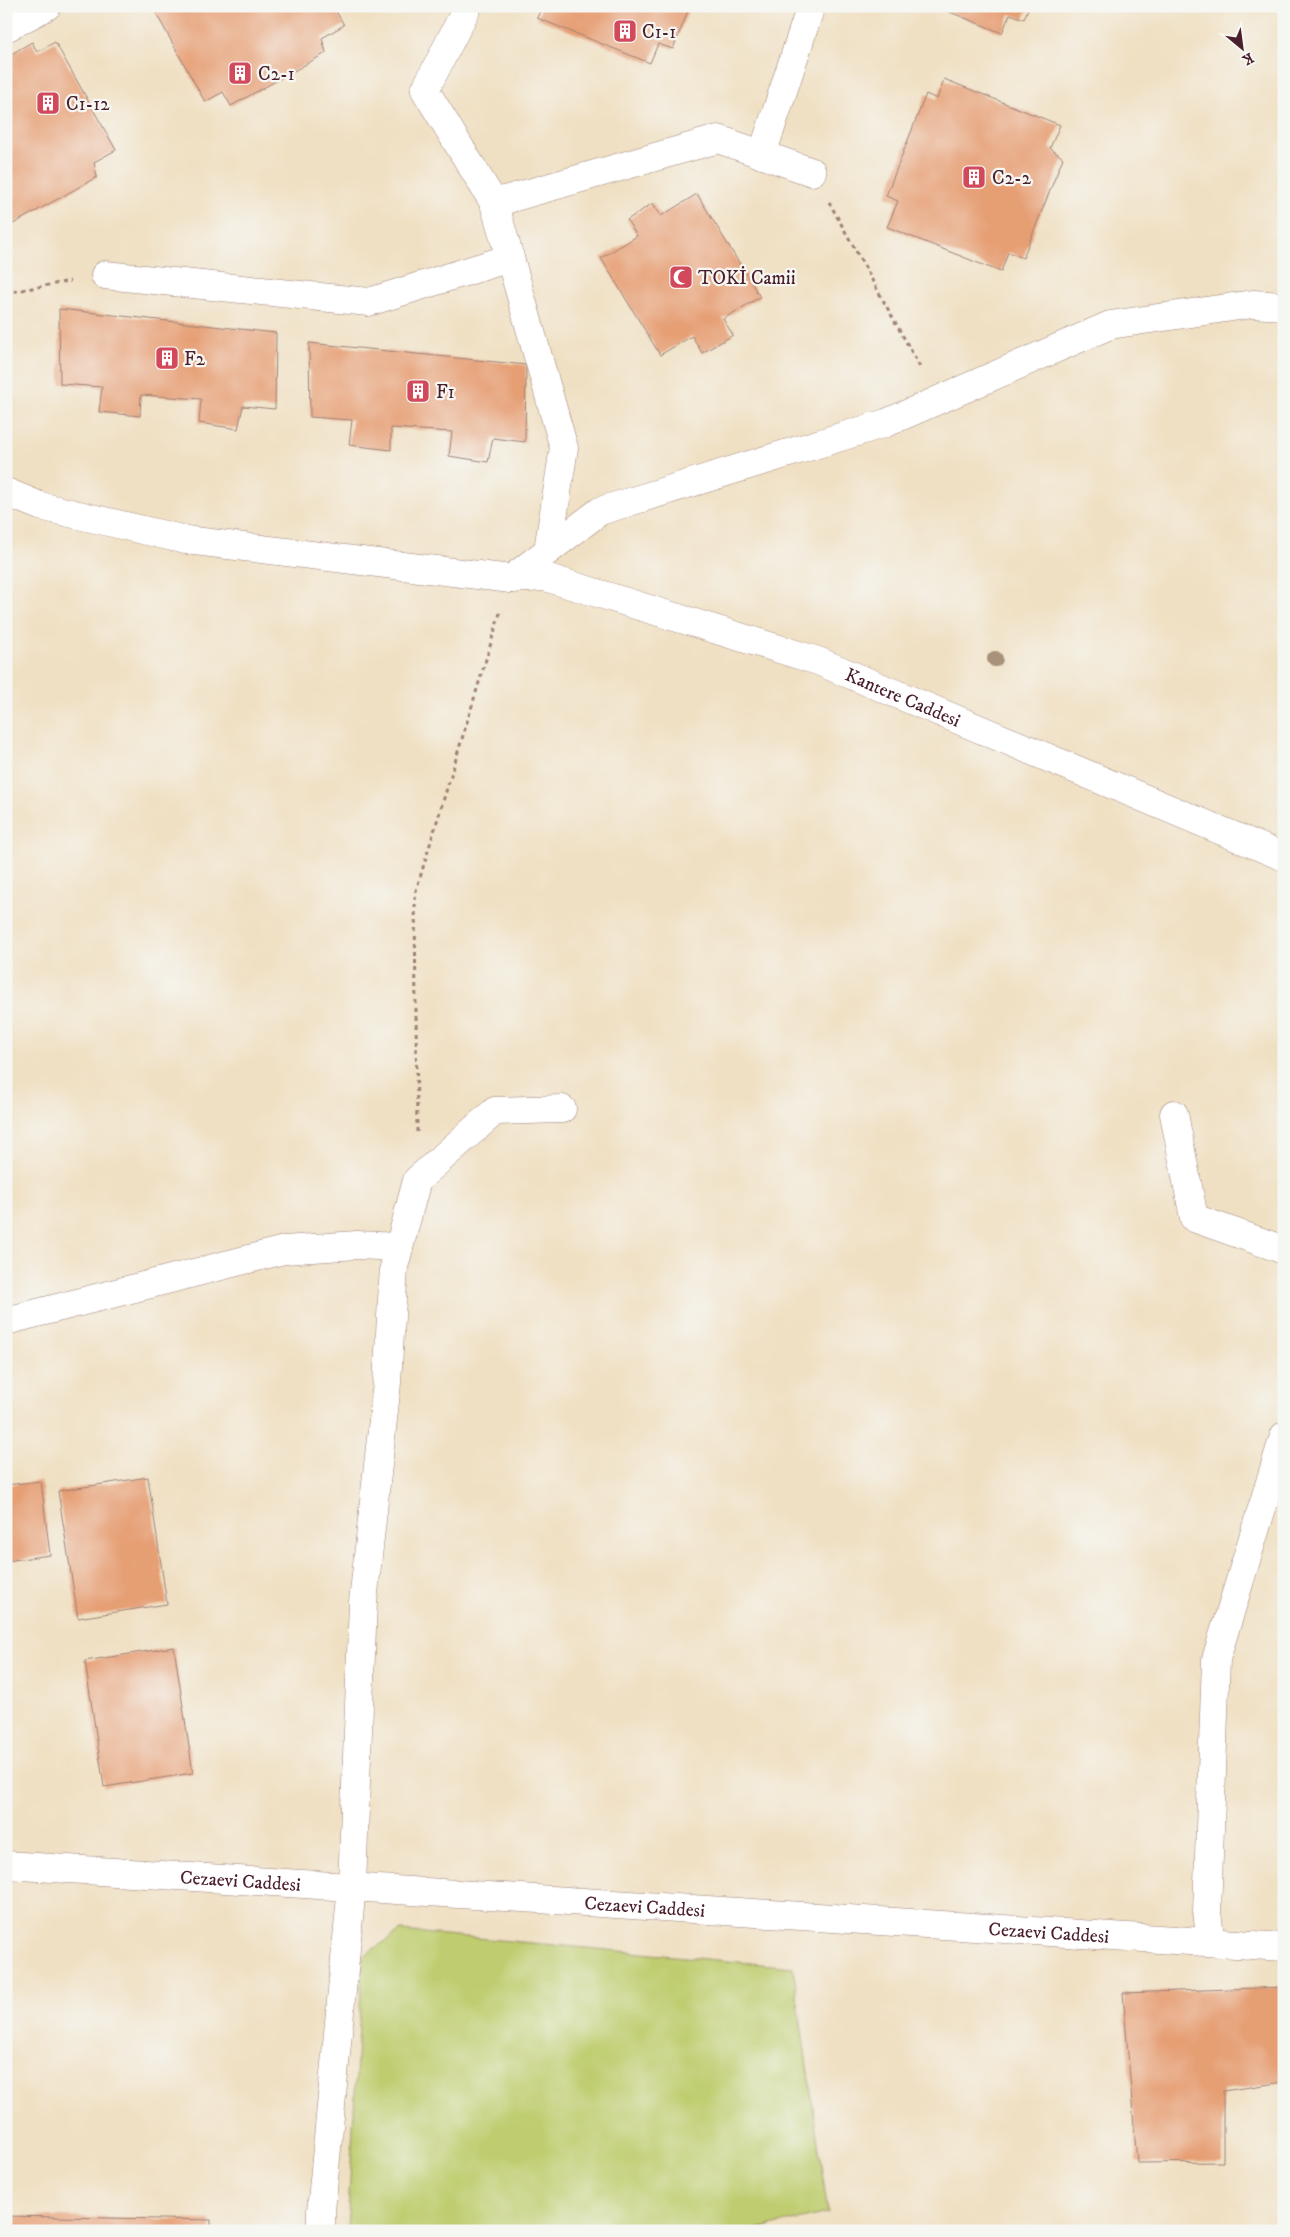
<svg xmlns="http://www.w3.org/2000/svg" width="1290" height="2237" font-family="'IM FELL DW Pica',serif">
<rect width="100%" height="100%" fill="#f6f6f2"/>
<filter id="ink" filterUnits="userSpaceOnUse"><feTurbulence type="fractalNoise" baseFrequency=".02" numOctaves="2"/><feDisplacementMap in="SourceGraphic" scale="10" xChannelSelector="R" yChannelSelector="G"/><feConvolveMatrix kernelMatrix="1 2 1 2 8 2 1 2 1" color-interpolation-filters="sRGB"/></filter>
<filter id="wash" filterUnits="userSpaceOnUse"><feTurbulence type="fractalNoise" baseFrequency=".0096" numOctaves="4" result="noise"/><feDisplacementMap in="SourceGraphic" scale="20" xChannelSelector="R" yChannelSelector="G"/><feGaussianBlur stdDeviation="1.12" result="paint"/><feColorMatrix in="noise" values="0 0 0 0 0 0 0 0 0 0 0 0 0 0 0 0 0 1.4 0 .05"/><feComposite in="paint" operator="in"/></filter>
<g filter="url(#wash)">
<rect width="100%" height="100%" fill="#f0e0c3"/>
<polygon fill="#bfcd6f" stroke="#84764d" points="401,1931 793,1967 828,2213 748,2231 347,2231 363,1956"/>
<g id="blocks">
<g fill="#e69e73">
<polygon points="152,6 333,6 344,25 322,38 326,53 231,106 223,92 205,102"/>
<polygon points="542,6 690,6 673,49 658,44 650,63 537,18"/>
<polygon points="935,6 1029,6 1024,19 1010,14 1002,33"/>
<polygon points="32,42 37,52 55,42 116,150 94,162 97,177 6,228 6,57"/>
<polygon points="944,79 1060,125 1050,148 1063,158 1023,258 1008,252 1001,272 887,227 898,201 886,196 926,94 937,99"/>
<polygon points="697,194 760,297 723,319 733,335 702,353 692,336 660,355 601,258 637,236 627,220 653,203 661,216"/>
<polygon points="59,309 276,333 275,409 243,406 238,429 199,423 201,399 141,395 140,416 99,412 102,387 60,384"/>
<polygon points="309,343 526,365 525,442 493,438 488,462 449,456 452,432 391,428 391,450 349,445 352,420 310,417"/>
<polygon points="148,1477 167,1604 78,1618 58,1491"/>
<polygon points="41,1481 50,1555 6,1561 6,1485"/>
<polygon points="174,1647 193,1773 104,1787 85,1661"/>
<polygon points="1284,1987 1284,2082 1223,2091 1223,2162 1137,2163 1123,1993"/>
<polygon points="6,2216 211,2220 211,2231 6,2231"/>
</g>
</g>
</g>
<g filter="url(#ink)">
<use href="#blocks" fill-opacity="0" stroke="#9d8077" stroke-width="1"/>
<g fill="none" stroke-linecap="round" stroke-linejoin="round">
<g stroke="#9d8077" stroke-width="29">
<g id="street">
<polyline points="468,6 425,90 494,203"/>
<polyline points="6,28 47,6"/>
<polyline points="762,155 811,6"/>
<polyline points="510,258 564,448 548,550"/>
<polyline points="105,275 369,302 510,258 494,203 718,139 812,172"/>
<path id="s1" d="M6,492L40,506L186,540L511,579L545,577L818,661L1284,857"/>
<polyline points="511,579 600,511 886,423 1110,325 1253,304 1284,306"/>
<polyline points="1174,1114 1194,1218 1284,1250"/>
<polyline points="6,1321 284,1250 357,1245 399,1247"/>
<polyline points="1211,1942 1207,1912 1216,1659 1284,1436"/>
<polyline points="321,2231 321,2211 352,1886 363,1602 387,1383 394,1267 417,1180 495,1111 562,1109"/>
</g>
</g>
<g stroke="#9d8077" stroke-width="29">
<g id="secondary">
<path id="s2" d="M6,1865L1284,1947"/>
</g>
</g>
<g stroke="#9d8077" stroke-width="3" stroke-dasharray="4 4" stroke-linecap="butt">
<polyline points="829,202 921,369"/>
<polyline points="6,293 70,281"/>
<polyline points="417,1132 415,894 500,613"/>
</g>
<use href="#street" stroke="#fff" stroke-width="28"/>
<use href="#secondary" stroke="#fff" stroke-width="28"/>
</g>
<circle fill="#a8927a" cx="995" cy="659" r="8"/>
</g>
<defs>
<g id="building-square" transform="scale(1.25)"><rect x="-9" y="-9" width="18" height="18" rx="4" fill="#d1495b" stroke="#f6f6f2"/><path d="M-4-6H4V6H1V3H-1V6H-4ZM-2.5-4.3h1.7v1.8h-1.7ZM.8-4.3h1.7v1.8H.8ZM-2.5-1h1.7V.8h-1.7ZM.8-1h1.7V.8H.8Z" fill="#fff"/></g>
<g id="mosque-square" transform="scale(1.25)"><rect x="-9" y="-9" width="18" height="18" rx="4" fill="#d1495b" stroke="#f6f6f2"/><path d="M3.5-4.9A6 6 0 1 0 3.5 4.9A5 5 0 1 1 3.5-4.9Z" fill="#fff"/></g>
</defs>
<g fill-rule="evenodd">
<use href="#building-square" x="625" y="31"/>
<use href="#building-square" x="240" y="73"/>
<use href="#building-square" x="48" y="103"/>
<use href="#building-square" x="974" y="177"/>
<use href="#mosque-square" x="681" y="277"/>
<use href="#building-square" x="167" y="358"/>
<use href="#building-square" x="418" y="391"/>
</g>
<g text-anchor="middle" stroke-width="4.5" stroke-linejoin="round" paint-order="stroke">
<g font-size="19" fill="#4a1f2b" stroke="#f6f6f2" text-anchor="start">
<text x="642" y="38">C1-1</text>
<text x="258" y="80">C2-1</text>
<text x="66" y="110">C1-12</text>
<text x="992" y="184">C2-2</text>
<text x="698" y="284">TOKİ Camii</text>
<text x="184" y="365">F2</text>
<text x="436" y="398">F1</text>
</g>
<g font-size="19" fill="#4a1f2b" stroke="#f6f6f2">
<text dy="7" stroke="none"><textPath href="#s1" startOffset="926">Kantere Caddesi</textPath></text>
<text dy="7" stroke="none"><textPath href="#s2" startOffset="235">Cezaevi Caddesi</textPath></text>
<text dy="7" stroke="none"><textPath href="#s2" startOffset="640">Cezaevi Caddesi</textPath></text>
<text dy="7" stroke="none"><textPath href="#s2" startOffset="1045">Cezaevi Caddesi</textPath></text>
</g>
</g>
<rect width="1290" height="2237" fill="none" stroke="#f6f6f2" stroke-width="25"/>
<g transform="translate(1242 48) rotate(151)" stroke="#f6f6f2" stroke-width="4" paint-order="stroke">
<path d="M0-4L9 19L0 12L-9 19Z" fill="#4a1f2b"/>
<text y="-8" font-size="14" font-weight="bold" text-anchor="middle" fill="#4a1f2b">K</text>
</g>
</svg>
